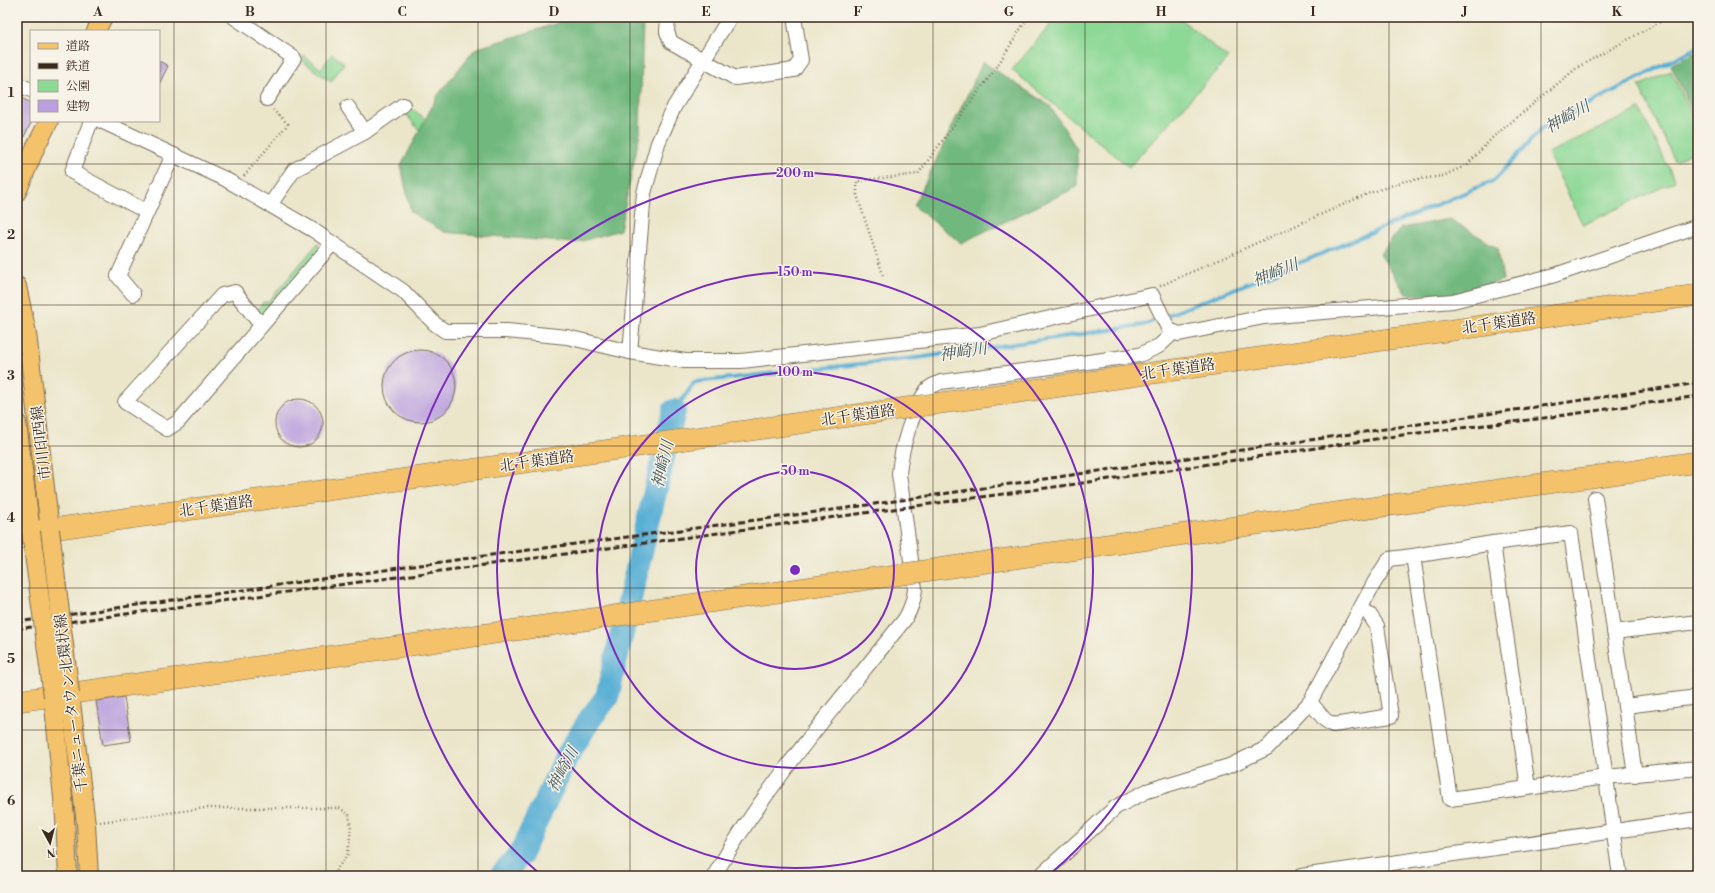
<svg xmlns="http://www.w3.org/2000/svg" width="1715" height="893" font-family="'Libre Bodoni','Noto Serif JP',serif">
<rect width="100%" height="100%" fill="#f7f3e8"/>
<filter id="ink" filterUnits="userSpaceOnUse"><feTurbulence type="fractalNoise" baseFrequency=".025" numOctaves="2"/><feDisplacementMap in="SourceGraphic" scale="8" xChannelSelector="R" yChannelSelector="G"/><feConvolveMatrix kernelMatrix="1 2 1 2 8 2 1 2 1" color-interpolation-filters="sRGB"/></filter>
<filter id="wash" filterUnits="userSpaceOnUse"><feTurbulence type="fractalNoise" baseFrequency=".012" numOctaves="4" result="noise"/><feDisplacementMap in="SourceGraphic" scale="16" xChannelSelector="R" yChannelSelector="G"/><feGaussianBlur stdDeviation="0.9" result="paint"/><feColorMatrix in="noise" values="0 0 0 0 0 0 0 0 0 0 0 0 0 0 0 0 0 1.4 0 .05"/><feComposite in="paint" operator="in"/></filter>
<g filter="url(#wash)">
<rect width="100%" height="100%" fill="#ebe6ca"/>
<g fill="#8cd895" stroke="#64815a">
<polygon points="1057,17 1178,17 1228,58 1129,167 1012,70"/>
<polygon points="332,54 344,63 331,82 301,60 304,56 321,69"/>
<polygon points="1671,71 1698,128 1698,150 1675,161 1639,86"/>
<polygon points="410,107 433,125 422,134 403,110"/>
<polygon points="1640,109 1675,181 1583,225 1548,153"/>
<polygon points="318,243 321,252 265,317 255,314 264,301 267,303"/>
</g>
<g fill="#71b87e" stroke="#56714e">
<polygon points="560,17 643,17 640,132 620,230 575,243 444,232 411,212 401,166 438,95 475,49 558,23"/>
<polygon points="1698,51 1698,124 1671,65"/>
<polygon points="983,62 1050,106 1077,149 1077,187 961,243 914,206"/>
<polygon points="1450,219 1498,248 1503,280 1452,297 1406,294 1380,254 1401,228"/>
</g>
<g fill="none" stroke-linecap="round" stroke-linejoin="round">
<polyline stroke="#58afd5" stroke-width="4" points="674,411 695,382 924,357 1143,325 1309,259 1495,180 1542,128 1698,47"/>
<polyline stroke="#58afd5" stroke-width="24" points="501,876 520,855 567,756 590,719 607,697 674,411"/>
</g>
<g id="blocks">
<g fill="#b99fdd">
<polygon points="159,61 168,66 159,84"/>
<polygon points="17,96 31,103 32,121 17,150"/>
<circle cx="420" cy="386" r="36"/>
<circle cx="299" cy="423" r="24"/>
<polygon points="124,697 131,741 103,745 96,701"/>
</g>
</g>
</g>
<g filter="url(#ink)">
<use href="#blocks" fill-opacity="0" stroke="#796c5a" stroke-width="1"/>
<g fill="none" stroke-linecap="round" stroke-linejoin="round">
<g stroke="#796c5a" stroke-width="16">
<g id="minor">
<polyline points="234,17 294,58 267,99"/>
<polyline points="668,17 667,32 671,42 735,78 794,70 801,60 794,17"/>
<polyline points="17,84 31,90"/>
<polyline points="348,107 365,132"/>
<polyline points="91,121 72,172 147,212"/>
<polyline points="101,121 225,179 313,230 403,291 435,324 445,331 507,331 567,337 630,352 685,361 741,361 980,334 1152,295 1169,330 1179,334 1264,317 1453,301 1555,275 1698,226"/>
<polyline points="270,205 294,170 365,132 403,105"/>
<polyline points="133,294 118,276 173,155"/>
<polyline points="261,325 235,292 222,295 125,402 167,429 178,422 332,244"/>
<polyline points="630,352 644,193 658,143 674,107 730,17"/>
<polyline points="1595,498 1635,775"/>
<polyline points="1413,556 1493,543"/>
<polyline points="1614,632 1698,622"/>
<polyline points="1310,702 1325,720 1333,725 1391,716 1377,626 1369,614 1361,608"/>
<polyline points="1625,706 1698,697"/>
<polyline points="1528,788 1493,543 1571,533 1620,876"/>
<path d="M714,876C767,783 839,702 905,619C911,609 914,601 915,589L899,474C901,448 912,411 927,390C930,386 936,384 941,382L1139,355L1159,346L1174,332"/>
<polyline points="1040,876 1116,807 1147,791 1229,766 1267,748 1310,702 1374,583 1389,559 1413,556 1450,799 1606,777 1698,768"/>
<polyline points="1301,876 1698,819"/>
</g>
</g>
<g stroke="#796c5a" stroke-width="20">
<g id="major">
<polyline points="96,31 103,17"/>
<polyline points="17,192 36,146 49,121"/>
<polyline points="17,286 27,333 50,530"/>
<polyline points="17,423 31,532"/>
<polyline points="70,694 86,824 89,876"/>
<polyline points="53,696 65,818 68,876"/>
</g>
</g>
<g stroke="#796c5a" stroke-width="22">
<g id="highway">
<polyline points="1174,370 1698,295"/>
<polyline points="17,534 540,460"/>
<polyline points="1014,558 1698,462"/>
<polyline points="17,701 481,635"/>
</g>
</g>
<g stroke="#796c5a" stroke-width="2.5" stroke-dasharray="1 3" stroke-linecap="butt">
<polyline points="244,176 288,124 273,110"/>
<polyline points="883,275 857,195 857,181 918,174 996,68 1028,17"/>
<polyline points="1160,286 1367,194 1405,181 1443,176 1467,165 1493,137 1578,67 1669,17"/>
<polyline points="100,822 205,808 339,808 349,814 351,828 348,854 332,876"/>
</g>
<use href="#minor" stroke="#fff" stroke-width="14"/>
<use href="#major" stroke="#f3c26a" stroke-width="18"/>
<use href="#highway" stroke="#f3c26a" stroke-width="21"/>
<g stroke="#3b2a1e" stroke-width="3" stroke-dasharray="6 3" stroke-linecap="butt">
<polyline points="17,622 484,556 847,508 1698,383"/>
<polyline points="17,629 1076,484 1409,434 1537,419 1698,396"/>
</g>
<g stroke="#796c5a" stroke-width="20" stroke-linecap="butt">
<g id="major-bridge">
<polyline points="50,530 70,694"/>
<polyline points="31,532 53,696"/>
</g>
</g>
<g stroke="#796c5a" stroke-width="22" stroke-linecap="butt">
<g id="highway-bridge">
<polyline points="540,460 1174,370"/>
<polyline points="481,635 1014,558"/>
</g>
</g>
<use href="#major-bridge" stroke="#f3c26a" stroke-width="18"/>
<use href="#highway-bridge" stroke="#f3c26a" stroke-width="21"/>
</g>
</g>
<path fill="none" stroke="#3b2a1e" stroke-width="1" stroke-opacity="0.55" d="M174,17V876M326,17V876M478,17V876M630,17V876M782,17V876M933,17V876M1085,17V876M1237,17V876M1389,17V876M1541,17V876M17,164H1698M17,305H1698M17,446H1698M17,588H1698M17,730H1698"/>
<g fill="none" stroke="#7b2cbf" stroke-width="2">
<circle cx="795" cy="570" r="99"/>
<circle cx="795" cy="570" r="198"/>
<circle cx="795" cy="570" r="298"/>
<path d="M540 874A397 397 0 1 1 1050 874"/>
</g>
<g text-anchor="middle" stroke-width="3" stroke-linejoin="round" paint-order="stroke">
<g font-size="15" fill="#3b2a1e" stroke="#f7f3e8">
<text transform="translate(1499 323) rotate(-8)" y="5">北千葉道路</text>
<text transform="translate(1178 369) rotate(-8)" y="5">北千葉道路</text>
<text transform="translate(858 415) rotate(-8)" y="5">北千葉道路</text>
<text transform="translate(41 443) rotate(-97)" y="5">市川印西線</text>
<text transform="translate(537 461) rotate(-8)" y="5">北千葉道路</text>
<text transform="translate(216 506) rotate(-8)" y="5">北千葉道路</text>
<text transform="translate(71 703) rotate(-97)" y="5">千葉ニュータウン北環状線</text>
</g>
<g font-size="16" font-style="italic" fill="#45595e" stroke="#f7f3e8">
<text transform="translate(1567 116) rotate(-29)" y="6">神崎川</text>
<text transform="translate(1275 272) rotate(-22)" y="6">神崎川</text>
<text transform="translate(963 351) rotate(-8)" y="6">神崎川</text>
<text transform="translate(662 464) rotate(-77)" y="6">神崎川</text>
<text transform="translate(562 769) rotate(-62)" y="6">神崎川</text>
</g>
</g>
<circle cx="795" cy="570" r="6" fill="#7b2cbf" stroke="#f7f3e8" stroke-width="2"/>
<g font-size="12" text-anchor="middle" font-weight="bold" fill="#7b2cbf" stroke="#f7f3e8" stroke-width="3" stroke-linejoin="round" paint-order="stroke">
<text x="795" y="177">200 m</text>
<text x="795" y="276">150 m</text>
<text x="795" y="376">100 m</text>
<text x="795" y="475">50 m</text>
</g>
<rect width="1715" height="893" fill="none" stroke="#f7f3e8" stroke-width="44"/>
<rect x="30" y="30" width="130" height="92" fill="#f7f3e8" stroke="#aca397"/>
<rect x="38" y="43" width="20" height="6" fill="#f3c26a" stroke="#aca397"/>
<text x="66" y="50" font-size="12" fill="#3b2a1e">道路</text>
<rect x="38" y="63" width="20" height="6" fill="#3b2a1e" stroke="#aca397"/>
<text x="66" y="70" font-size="12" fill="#3b2a1e">鉄道</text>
<rect x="38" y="80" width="20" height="12" fill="#8cd895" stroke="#aca397"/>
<text x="66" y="90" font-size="12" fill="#3b2a1e">公園</text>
<rect x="38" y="100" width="20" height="12" fill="#b99fdd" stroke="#aca397"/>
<text x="66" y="110" font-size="12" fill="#3b2a1e">建物</text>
<g transform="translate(50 843) rotate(173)" stroke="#f7f3e8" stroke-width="3" paint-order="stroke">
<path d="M0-3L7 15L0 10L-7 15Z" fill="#3b2a1e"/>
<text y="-6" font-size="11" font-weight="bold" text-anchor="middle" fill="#3b2a1e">N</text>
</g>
<rect x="22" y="22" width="1671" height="849" fill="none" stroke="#3b2a1e" stroke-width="1.5"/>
<g font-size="13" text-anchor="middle" font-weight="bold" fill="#3b2a1e">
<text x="98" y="16">A</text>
<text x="250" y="16">B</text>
<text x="402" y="16">C</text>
<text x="554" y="16">D</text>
<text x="706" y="16">E</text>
<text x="858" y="16">F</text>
<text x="1009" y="16">G</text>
<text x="1161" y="16">H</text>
<text x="1313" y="16">I</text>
<text x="1465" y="16">J</text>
<text x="1617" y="16">K</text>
<text x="11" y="97">1</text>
<text x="11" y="239">2</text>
<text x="11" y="380">3</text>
<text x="11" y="522">4</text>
<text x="11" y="663">5</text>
<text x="11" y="805">6</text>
</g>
</svg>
